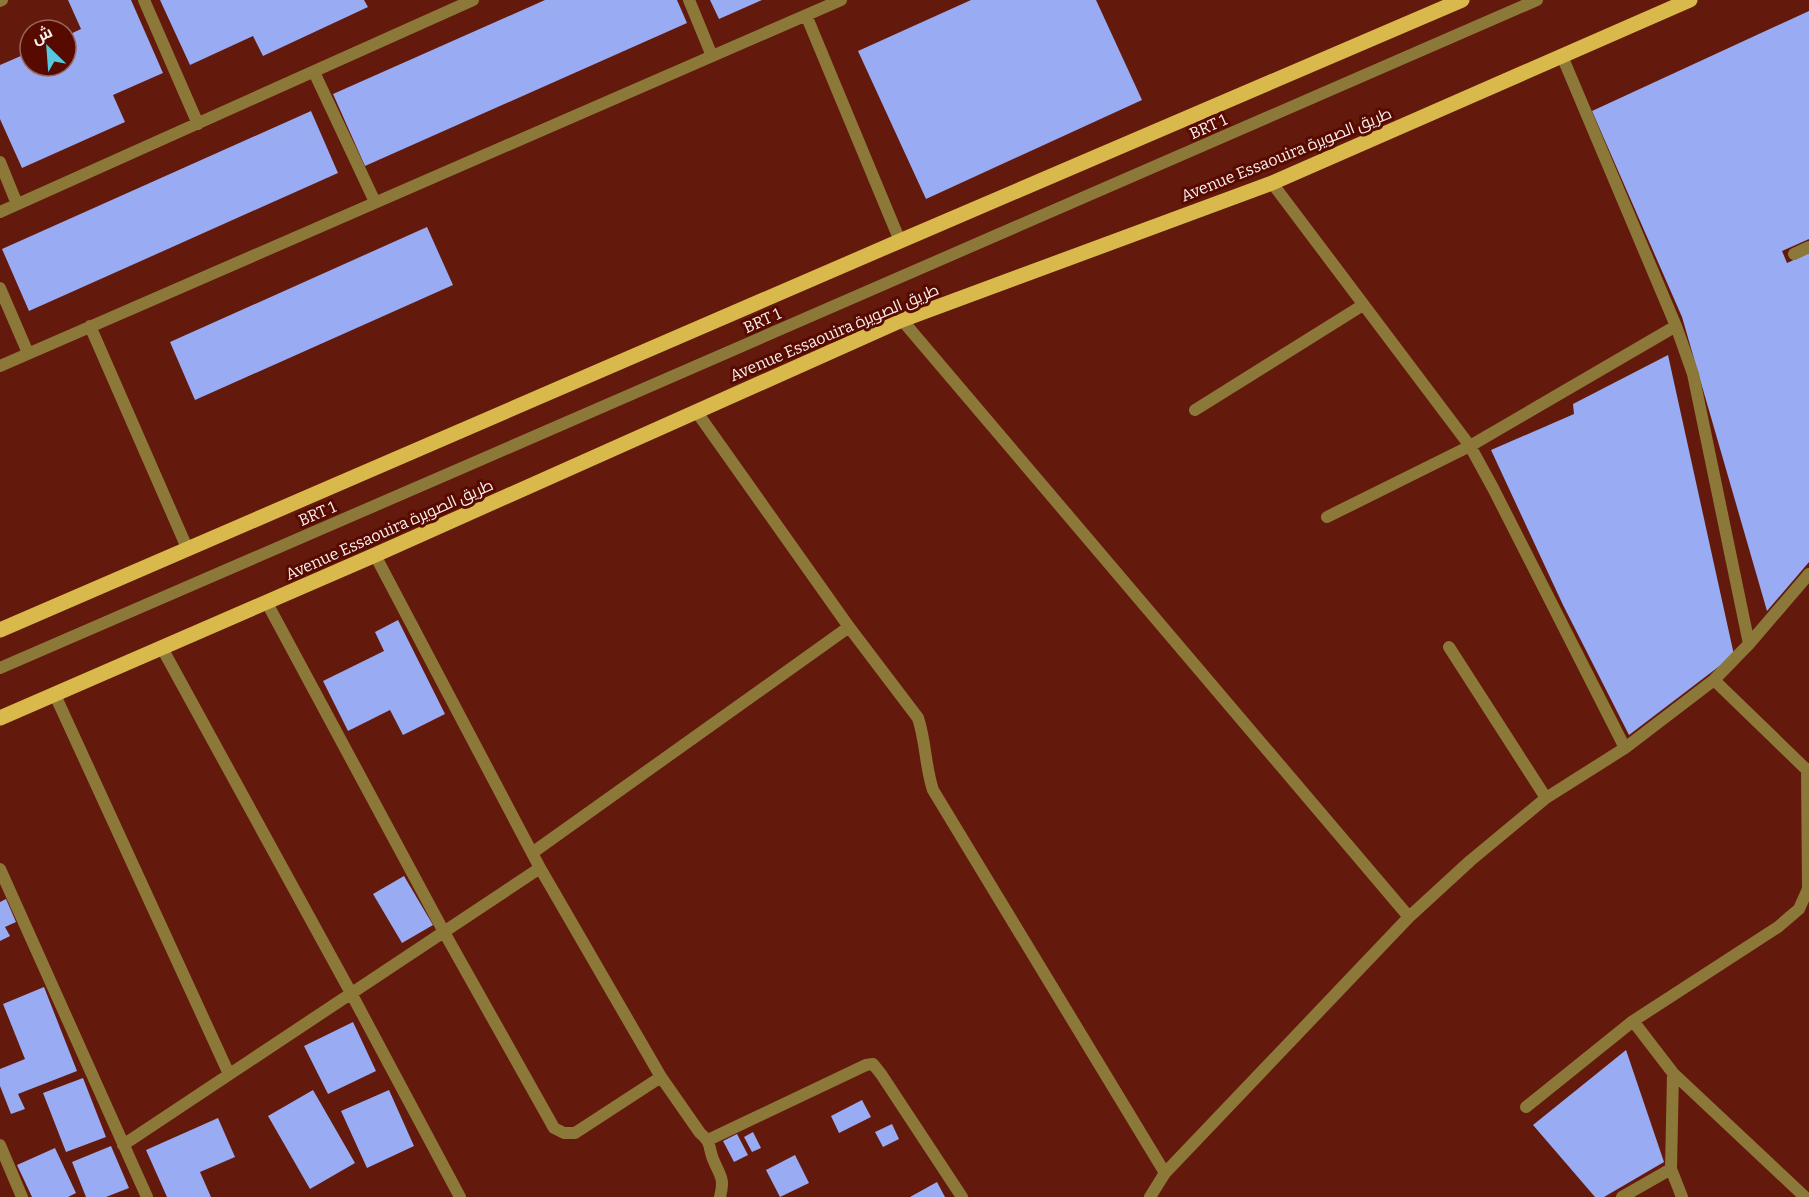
<svg xmlns="http://www.w3.org/2000/svg" width="1809" height="1197" font-family="Bitter,Cairo,serif">
  <style>
    .building { fill: #98abf3 }
    .lines { fill: none; stroke-linecap: round; stroke-linejoin: round }
    .service { stroke: #8c7838; stroke-width: 12 }
    .pedestrian { stroke: #8c7838; stroke-width: 12 }
    .minor { stroke: #8c7838; stroke-width: 12 }
    .primary { stroke: #d9b94c; stroke-width: 15 }
    .labels { text-anchor: middle; stroke-width: 6; stroke-linejoin: round; paint-order: stroke }
    .street-label { font-size: 16px; fill: #faf0ee; stroke: #570b00 }
  </style>
  <rect width="100%" height="100%" fill="#63190b"/>
  <path class="building" d="M68,0H131L163,73L113,95L125,122L22,168L0,119V65L30,52V66H66V36L81,29Z
    M160,0H364L368,7L263,56L253,36L190,65Z
    M545,0H677L687,23L365,166L333,94Z
    M710,0H762L719,19Z
    M971,0H1096L1142,100L926,199L858,51Z
    M1809,11V239L1782,251L1787,263L1809,253V562L1767,611L1682,317L1592,111Z
    M311,111L338,173L29,311L2,249Z
    M427,227L453,285L195,400L170,342Z
    M1668,355L1734,655L1629,735L1563,605L1491,450L1574,414L1573,404Z
    M398,620L445,714L403,735L390,710L348,731L323,681L384,651L375,632Z
    M404,876L433,925L402,943L373,894Z
    M6,899L16,922L5,927L10,936L0,941V902Z
    M44,987L77,1071L18,1094L25,1109L11,1114L0,1086V1069L25,1059L3,1004Z
    M353,1022L376,1071L328,1094L304,1046Z
    M1626,1050L1664,1162L1604,1197H1595L1533,1125Z
    M83,1078L106,1137L66,1152L43,1093Z
    M313,1090L355,1163L310,1189L268,1116Z
    M389,1090L414,1146L367,1168L341,1111Z
    M862,1100L871,1117L839,1133L831,1116Z
    M218,1118L235,1157L200,1172L211,1197H167L146,1150Z
    M892,1124L899,1139L883,1147L875,1132Z
    M753,1132L761,1148L752,1152L744,1137Z
    M737,1134L748,1155L734,1162L723,1141Z
    M111,1146L129,1188L106,1197H86L72,1162Z
    M55,1148L76,1193L68,1197H32L17,1165Z
    M795,1155L809,1183L780,1197L766,1170Z
    M937,1182L945,1197H910Z"/>
  <g class="lines">
    <path class="service" d="M0,1L2,0
      M0,668L464,467L1537,0"/>
    <path class="pedestrian" d="M689,0L712,56
      M314,72L375,202
      M0,288L28,353"/>
    <path class="minor" d="M144,0L198,124
      M806,15L900,241
      M1562,56L1676,326L1693,374L1749,644
      M0,162L17,204
      M1272,183L1470,446L1493,488L1625,748
      M0,212L473,0
      M1794,254L1809,247
      M902,320L1409,917
      M90,326L188,550
      M0,366L841,0
      M1195,410L1363,305
      M696,411L849,627L918,718C926,742 925,766 933,790L1165,1173
      M1327,517L1470,446L1676,326
      M375,555L540,868L661,1077L700,1133C712,1143 708,1146 713,1159C720,1176 725,1178 720,1197
      M1809,574L1749,644L1714,680L1809,772
      M267,603L444,932L554,1128L564,1133H575L661,1077
      M1449,647L1546,798
      M162,648L351,993L460,1197
      M55,695L229,1074
      M532,853L849,627
      M0,869L147,1197
      M1633,1021L1673,1073L1805,1197
      M1526,1107L1633,1021L1778,927L1799,909L1808,889L1807,770L1809,769
      M708,1140L866,1065L873,1064L881,1074L962,1197
      M0,1145L22,1197
      M123,1145L540,868
      M1671,1169L1682,1197
      M1150,1197L1165,1173L1409,917L1470,861L1546,798L1625,748L1714,680
      M1622,1197L1671,1169L1673,1073"/>
    <path class="primary" d="M0,630L900,241L1462,0
      M0,718L375,555L902,320L1272,183L1690,0"/>
  </g>
  <g class="labels">
    <g class="street-label">
      <text transform="translate(1208 126) rotate(-24)" y="6">BRT 1</text>
      <text transform="translate(1286 154) rotate(-22)" y="6">Avenue Essaouira طريق الصويرة</text>
      <text transform="translate(762 320) rotate(-24)" y="6">BRT 1</text>
      <text transform="translate(834 332) rotate(-23)" y="6">Avenue Essaouira طريق الصويرة</text>
      <text transform="translate(317 513) rotate(-23)" y="6">BRT 1</text>
      <text transform="translate(389 529) rotate(-24)" y="6">Avenue Essaouira طريق الصويرة</text>
    </g>
  </g>
  <g transform="translate(48 48) rotate(335)"><circle r="28" fill="#570b00" stroke="#98675f" stroke-width="1.5"/>
  <path d="M0-4.5L10 22L0 15L-10 22Z" fill="#56c9e0"/>
  <text y="-9" font-size="16" font-weight="bold" text-anchor="middle" fill="#faf0ee">ش</text>
  </g>
</svg>
